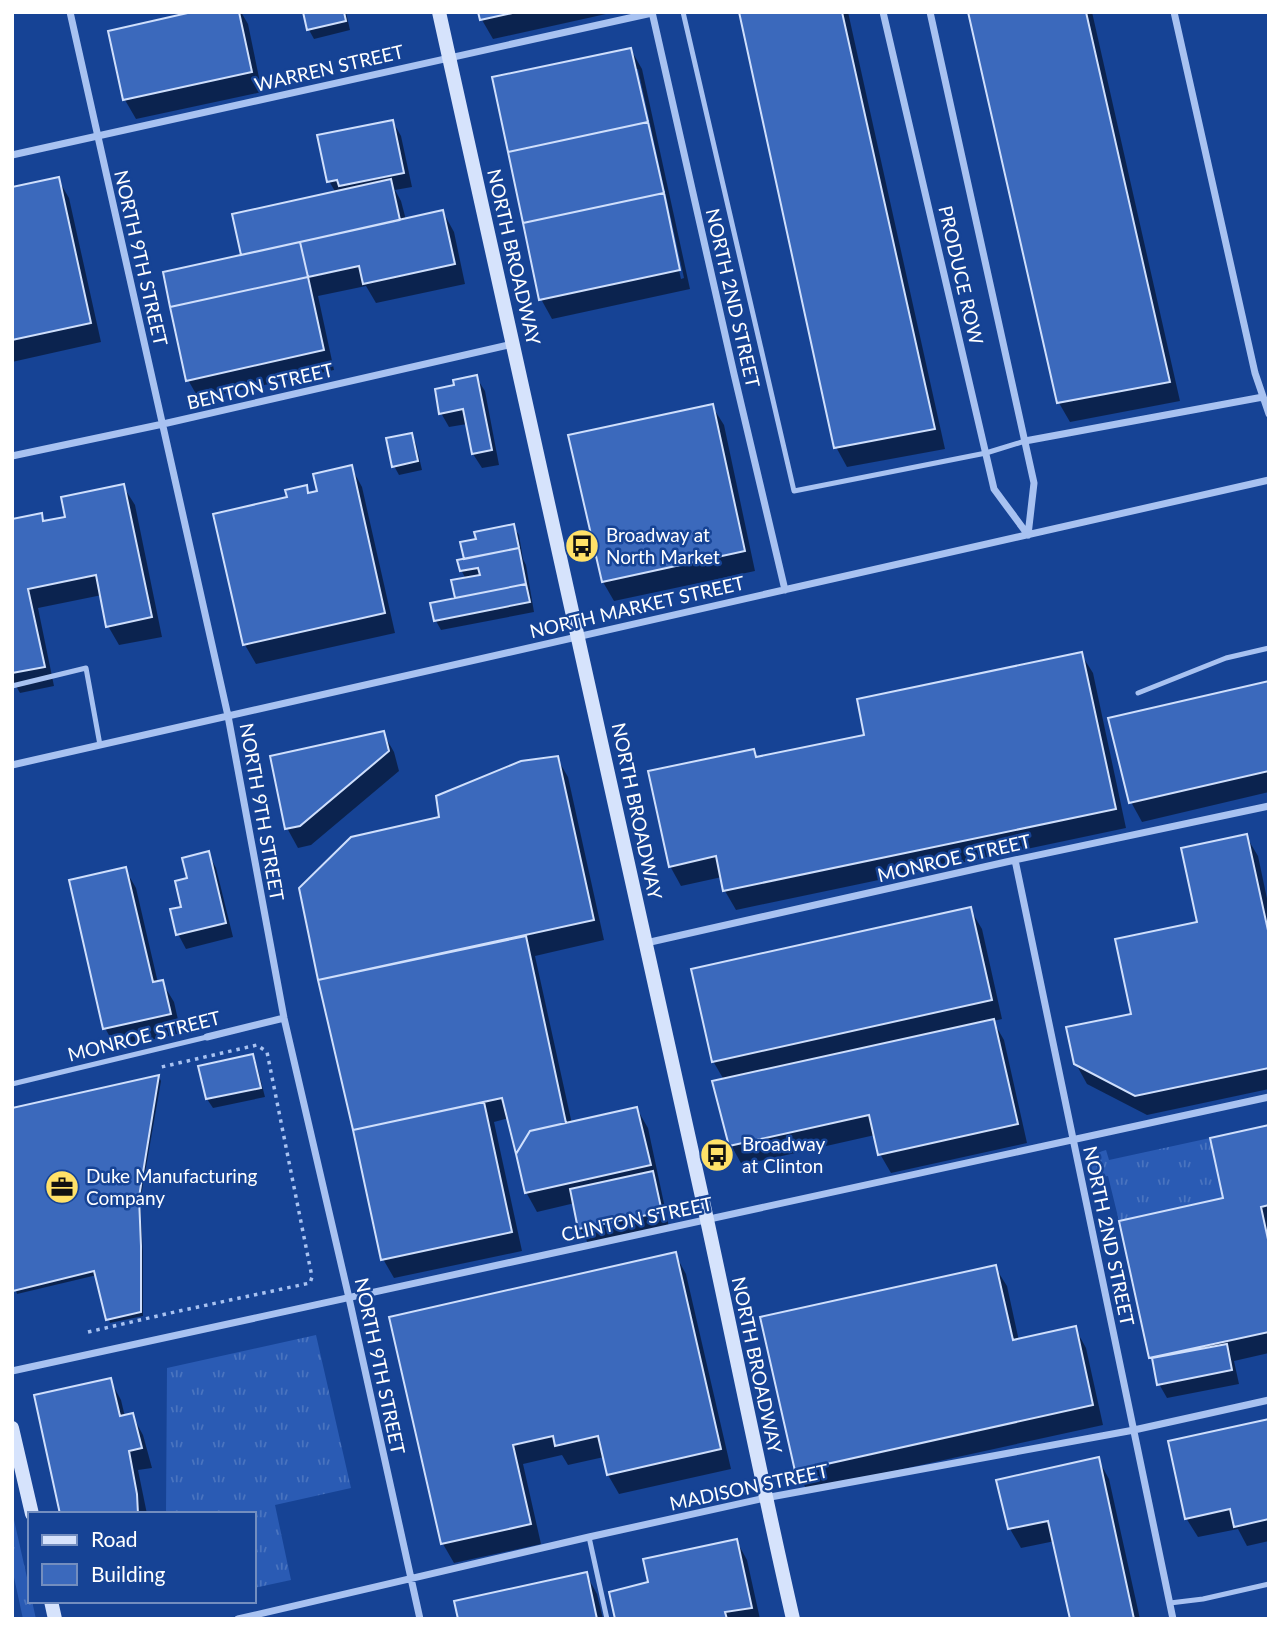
<svg xmlns="http://www.w3.org/2000/svg" width="1281" height="1631" font-family="Lato,sans-serif">
  <style>
    .grass { fill: url(#grass-tufts) }
    .shadow { fill: #0007; fill-rule: evenodd }
    .building { fill: #3b69bc; stroke: #cfdffc; stroke-width: 2 }
    .lines { fill: none; stroke-linecap: round; stroke-linejoin: round }
    .path { stroke: #a8c2f1; stroke-width: 3.5; stroke-dasharray: 3.5 5; stroke-linecap: butt }
    .lane { stroke: #a8c2f1; stroke-width: 5 }
    .street { stroke: #a8c2f1; stroke-width: 7 }
    .secondary { stroke: #d6e3fc; stroke-width: 14 }
    .labels { text-anchor: middle; stroke-width: 5; stroke-linejoin: round; paint-order: stroke }
    .street-label { font-size: 19px; fill: #fff; stroke: #164395 }
    .poi-label { font-size: 19px; fill: #fff; stroke: #164395; text-anchor: start }
  </style>
  <defs>
    <pattern id="grass-tufts" width="24" height="20" patternUnits="userSpaceOnUse" patternTransform="scale(1.75)"><rect width="24" height="20" fill="#2a5bb4"/><path d="M3 7l-1-3M5 7V3M7 7l1-3M15 17l-1-3M17 17v-4M19 17l1-3" fill="none" stroke="#4a74bf"/></pattern>
  </defs>
  <rect width="100%" height="100%" fill="#164395"/>
  <path class="grass" d="M1210,1138L1223,1198L1119,1221L1108,1176L1092,1178C1089,1164 1090,1154 1106,1150L1109,1160Z
    M316,1335L351,1488L275,1505L291,1580L254,1588V1514H166L167,1368Z
    M12,1511L30,1591V1601H32L36,1619H23L12,1568Z"/>
  <path class="shadow" d="M201,12H241L248,24L262,92L136,119L125,100Z
    M304,12H346L350,30L314,39L309,30Z
    M480,12H615L493,39L482,20Z
    M740,12H848L945,449L847,467L836,447Z
    M969,12H1092L1180,401L1070,422L1059,403Z
    M631,50L642,69L690,289L552,319L541,299ZM634,69H638L684,278L681,279Z
    M393,122L401,136L412,187L395,190L401,201L406,220L443,212L454,232L465,284L376,303L366,286L318,296L334,370L199,399L188,380L243,256L336,193L329,181Z
    M58,179L69,198L101,342L12,362V189Z
    M476,377L485,391L499,465L482,468L473,454L467,424L449,427L441,413L456,387Z
    M712,406L724,425L755,571L614,601L603,582Z
    M411,434L416,444L422,470L399,475L394,466Z
    M351,467L362,487L395,633L256,664L245,645L215,515L289,498L306,487L310,494L319,492Z
    M123,486L135,505L162,637L119,645L108,626L102,595L38,608L54,686L20,693L12,679V521L41,515L45,523L67,518Z
    M513,526L519,535L523,559L526,565L534,612L441,630L436,621L458,599L457,597L466,579L461,570L478,540Z
    M1081,654L1093,673L1126,828L736,910L725,891L722,877L681,886L670,866L754,751L758,759L866,736Z
    M1269,683V792L1142,822L1131,802Z
    M383,733L394,752L399,771L311,845L298,848L287,828Z
    M557,758L568,777L604,940L535,956L572,1124L637,1109L648,1128L669,1227L588,1243L580,1229L575,1203L537,1212L526,1192L509,1118L494,1122L522,1251L394,1278L383,1259L301,889L441,819Z
    M1246,836L1258,856L1269,908V1089L1147,1115L1087,1084L1076,1064L1133,1015L1199,923Z
    M208,853L216,868L233,937L186,949L178,934L189,879Z
    M125,869L136,888L158,983L162,982L174,1002L181,1033L116,1048L105,1028Z
    M970,909L982,929L1002,1019L993,1021L1004,1040L1027,1143L891,1173L880,1154L875,1135L742,1165L731,1145L724,1080L713,1061Z
    M252,1056L257,1066L265,1097L213,1108L207,1099L200,1068Z
    M159,1077L161,1081L140,1202L143,1251V1316L110,1323L97,1275L17,1294L12,1279V1110Z
    M1269,1127V1353L1234,1361L1239,1384L1167,1398L1159,1384L1155,1363L1151,1357L1226,1200Z
    M675,1254L686,1274L731,1469L619,1494L608,1475L604,1457L568,1465L562,1455L523,1464L541,1544L454,1563L443,1544L391,1318Z
    M995,1267L1007,1286L1019,1341L1075,1328L1086,1348L1103,1425L807,1490L796,1471Z
    M110,1380L121,1400L125,1417L132,1415L143,1435L152,1468L138,1470L147,1514H62Z
    M1269,1421V1541L1247,1546L1238,1529L1198,1537L1186,1518Z
    M1098,1459L1109,1479L1140,1619H1072L1055,1541L1021,1548L1010,1529Z
    M736,1540L747,1560L760,1619H617L650,1583Z
    M586,1574L597,1594L603,1619H460Z"/>
  <path class="building" d="M192,12H239L252,72L123,100L108,31Z
    M303,12H344L346,21L307,30Z
    M478,12H517L480,20Z
    M739,12H842L935,429L834,448Z
    M968,12H1086L1170,382L1057,403Z
    M631,48L648,122L508,152L492,77Z
    M393,120L404,173L339,186L337,180L327,182L317,135Z
    M648,122L664,193L523,223L508,152Z
    M59,177L91,323L12,340V187Z
    M391,179L400,220L241,255L232,214Z
    M664,193L680,270L539,300L523,223Z
    M443,210L455,264L363,284L359,266L308,277L300,242Z
    M300,242L308,277L170,307L163,272Z
    M308,277L324,350L186,381L170,307Z
    M477,375L492,450L472,454L463,409L439,414L435,389L454,385L453,380Z
    M713,404L745,551L602,582L568,435Z
    M412,433L418,461L392,467L386,438Z
    M352,465L385,613L243,645L213,514L287,497L285,490L307,485L308,493L317,491L313,474Z
    M124,484L152,617L106,627L96,575L28,589L45,667L12,673V519L42,513L43,521L65,517L61,497Z
    M514,524L519,548L464,559L460,542L476,539L474,532Z
    M519,548L526,584L455,598L451,580L480,575L478,568L460,571L457,560Z
    M526,584L530,602L434,621L430,603Z
    M1082,652L1116,809L723,891L716,856L669,867L648,771L754,749L756,757L864,735L857,699Z
    M1269,681V771L1129,803L1108,718Z
    M384,731L389,751L300,826L285,829L270,756Z
    M558,756L594,920L318,980L299,888L351,837L439,817L436,796L521,761Z
    M1247,834L1269,935V1068L1135,1096L1074,1064L1066,1027L1131,1014L1115,939L1197,922L1181,848Z
    M209,851L226,923L176,935L170,909L181,907L175,881L187,878L182,858Z
    M126,867L153,982L163,980L171,1014L103,1029L69,880Z
    M971,907L992,1000L712,1062L691,969Z
    M526,936L566,1123L530,1131L516,1154L502,1098L353,1130L318,980Z
    M994,1019L1018,1124L878,1155L869,1115L729,1146L712,1081Z
    M253,1054L261,1088L206,1099L198,1066Z
    M159,1075L139,1197L141,1246V1312L106,1320L94,1271L13,1291L12,1108Z
    M484,1102L512,1232L381,1260L353,1130Z
    M637,1107L651,1165L525,1193L516,1154L530,1131Z
    M1269,1125V1205L1261,1207L1269,1244V1332L1149,1358L1119,1221L1223,1198L1210,1138Z
    M653,1171L662,1212L578,1229L570,1189Z
    M676,1252L721,1449L607,1475L598,1436L555,1446L553,1436L513,1445L531,1524L441,1544L389,1317Z
    M996,1265L1013,1340L1076,1326L1093,1405L795,1471L760,1317Z
    M1227,1344L1232,1370L1157,1385L1152,1358Z
    M111,1378L120,1416L133,1413L142,1448L129,1451L137,1494L138,1514H60L34,1395Z
    M1269,1419V1519L1234,1527L1230,1509L1185,1519L1168,1441Z
    M1099,1457L1134,1619H1070L1048,1521L1008,1529L996,1480Z
    M737,1539L752,1608L725,1612L727,1619H615L609,1592L648,1582L643,1559Z
    M587,1572L597,1619H458L454,1601Z"/>
  <g class="lines">
    <path class="path" d="M88,1332L179,1311L310,1283L312,1277L267,1052L257,1045L157,1068"/>
    <path class="lane" d="M683,12L794,491L986,453L1025,441
      M12,686L86,668L100,745
      M1138,693L1226,658L1269,648
      M12,1084L207,1037
      M589,1537L607,1619
      M1170,1603L1203,1599L1269,1584"/>
    <path class="street" d="M70,12L228,716L284,1018L349,1298L420,1619
      M652,12L734,374L785,590
      M883,12L994,489L1028,535
      M930,12L1034,483L1028,535
      M1174,12L1255,373L1269,414
      M12,155L652,13
      M1025,441L1263,397
      M12,456L163,424L513,344
      M12,765L1269,480
      M1015,860L1173,1619
      M646,943L1015,860L1269,806
      M207,1037L284,1018
      M12,1371L1269,1097
      M238,1619L589,1537L765,1498L1134,1430L1269,1400"/>
    <path class="secondary" d="M439,12C529,413 618,814 706,1215C735,1349 762,1484 793,1619
      M12,1428L32,1514
      M51,1601L55,1619"/>
  </g>
  <defs>
    <g id="bus-disc" transform="scale(1.75)"><circle r="9.5" fill="#ffe168" stroke="#164395"/><path d="M-5-6H5V4H4V6H2V4H-2V6H-4V4H-5ZM-3.5-4V0h7V-4ZM-3.5 1.2v1.5H-2V1.2ZM2 1.2v1.5H3.5V1.2Z" fill="#111"/></g>
    <g id="office-disc" transform="scale(1.75)"><circle r="9.5" fill="#ffe168" stroke="#164395"/><path d="M-6-3h4V-5.5h4V-3h4V5H-6ZM-1-4.5V-3h2v-1.5ZM-6 0V1H6V0Z" fill="#111"/></g>
  </defs>
  <g fill-rule="evenodd">
    <use href="#bus-disc" x="582" y="546"/>
    <use href="#bus-disc" x="717" y="1155"/>
    <use href="#office-disc" x="62" y="1187"/>
  </g>
  <g class="labels">
    <g class="street-label">
      <text transform="translate(329 68) rotate(-13)" y="7">WARREN STREET</text>
      <text transform="translate(514 257) rotate(77)" y="7">NORTH BROADWAY</text>
      <text transform="translate(141 258) rotate(77)" y="7">NORTH 9TH STREET</text>
      <text transform="translate(961 275) rotate(77)" y="7">PRODUCE ROW</text>
      <text transform="translate(733 298) rotate(77)" y="7">NORTH 2ND STREET</text>
      <text transform="translate(260 386) rotate(-13)" y="7">BENTON STREET</text>
      <text transform="translate(637 607) rotate(-13)" y="7">NORTH MARKET STREET</text>
      <text transform="translate(637 811) rotate(78)" y="7">NORTH BROADWAY</text>
      <text transform="translate(262 812) rotate(80)" y="7">NORTH 9TH STREET</text>
      <text transform="translate(954 858) rotate(-13)" y="7">MONROE STREET</text>
      <text transform="translate(144 1036) rotate(-14)" y="7">MONROE STREET</text>
      <text transform="translate(637 1219) rotate(-12)" y="7">CLINTON STREET</text>
      <text transform="translate(1109 1236) rotate(78)" y="7">NORTH 2ND STREET</text>
      <text transform="translate(757 1365) rotate(78)" y="7">NORTH BROADWAY</text>
      <text transform="translate(380 1366) rotate(78)" y="7">NORTH 9TH STREET</text>
      <text transform="translate(749 1487) rotate(-12)" y="7">MADISON STREET</text>
    </g>
    <g class="poi-label">
      <text x="606" y="542">Broadway at<tspan x="606" dy="22">North Market</tspan></text>
      <text x="742" y="1151">Broadway<tspan x="742" dy="22">at Clinton</tspan></text>
      <text x="86" y="1183">Duke Manufacturing<tspan x="86" dy="22">Company</tspan></text>
    </g>
  </g>
  <rect width="1281" height="1631" fill="none" stroke="#ffffff" stroke-width="28"/>
  <rect x="28" y="1512" width="228" height="91" fill="#164395" stroke="#738ebf" stroke-width="2"/>
  <rect x="42" y="1535" width="35" height="10" fill="#d6e3fc" stroke="#738ebf" stroke-width="2"/>
  <text x="91" y="1547" font-size="21" fill="#ffffff">Road</text>
  <rect x="42" y="1564" width="35" height="21" fill="#3b69bc" stroke="#738ebf" stroke-width="2"/>
  <text x="91" y="1582" font-size="21" fill="#ffffff">Building</text>
</svg>
